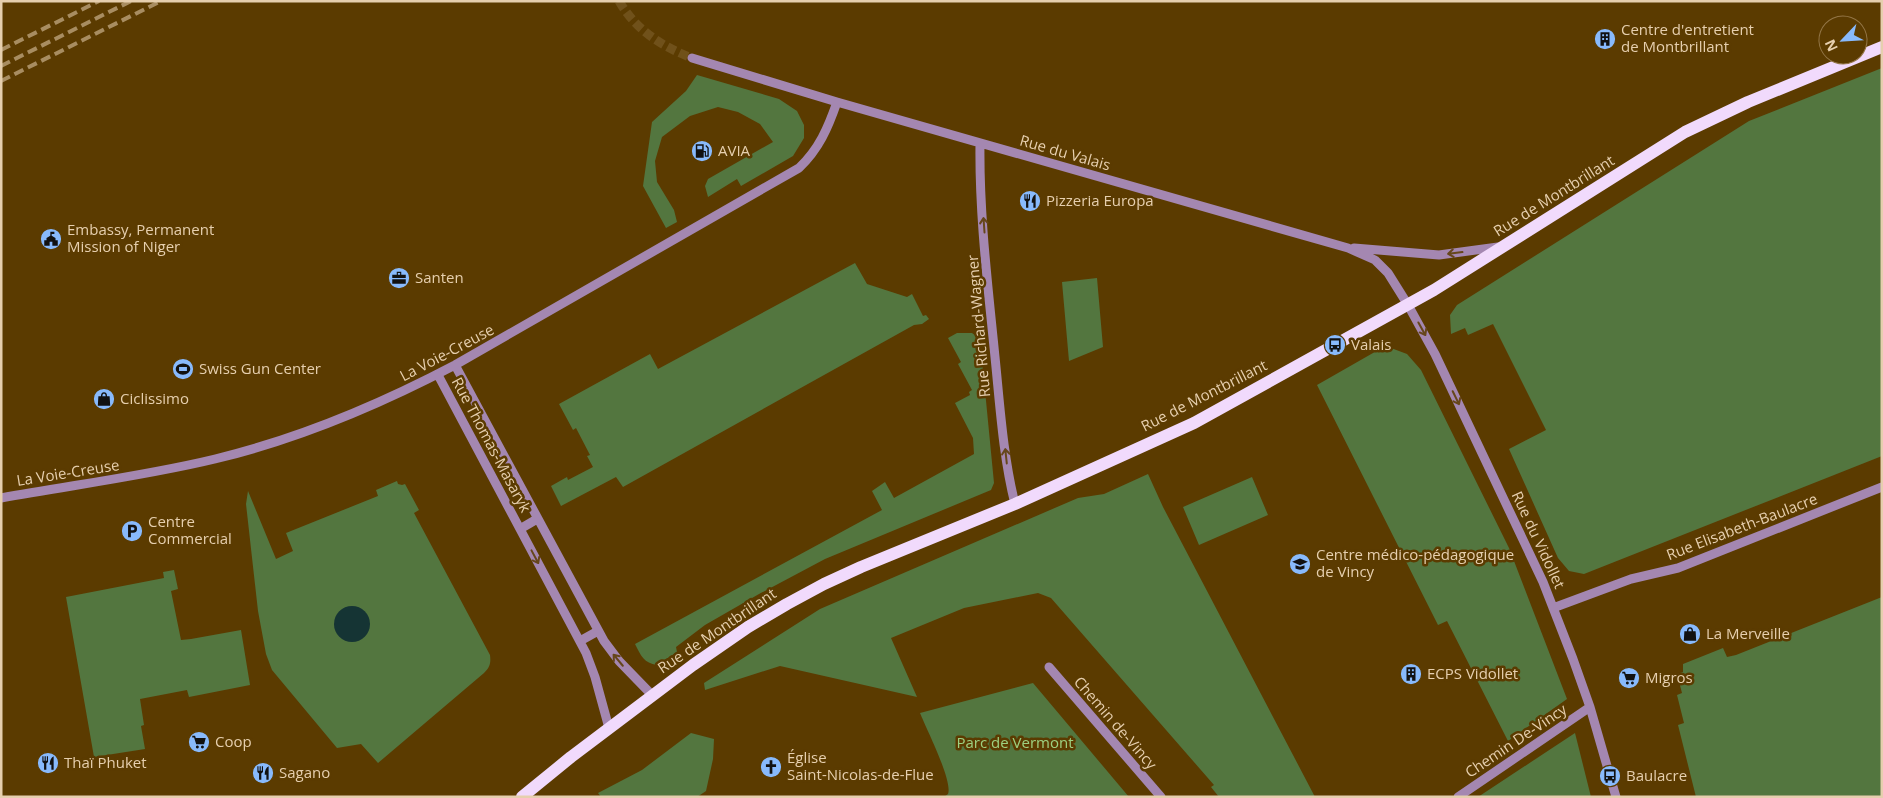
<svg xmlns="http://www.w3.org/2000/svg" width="1883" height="798" font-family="'Open Sans',sans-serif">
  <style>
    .green { fill: #53763f }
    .water { fill: #153434 }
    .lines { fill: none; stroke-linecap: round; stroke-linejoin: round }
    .minor-tunnel { stroke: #70511a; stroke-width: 9; stroke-dasharray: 9 4.5; stroke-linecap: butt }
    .minor { stroke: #a487b1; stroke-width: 9 }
    .major { stroke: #f1dafc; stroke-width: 12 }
    .rail { stroke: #a88d61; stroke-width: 4; stroke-dasharray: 10 5; stroke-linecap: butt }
    .oneway { stroke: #66461b }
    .labels { text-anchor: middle; stroke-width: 5; stroke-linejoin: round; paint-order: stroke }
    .poi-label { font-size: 15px; fill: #e6cfae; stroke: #5b3b00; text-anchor: start }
    .street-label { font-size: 15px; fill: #e6cfae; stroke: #5b3b00 }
    .park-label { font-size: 15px; fill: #9dd181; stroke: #5b3b00 }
  </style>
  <rect width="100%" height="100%" fill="#5b3b00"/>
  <path class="green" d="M1882,68V456L1584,574L1569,571L1558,558L1509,449L1546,430L1493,324L1468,335L1465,328L1451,334L1450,315L1457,305L1749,121Z
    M697,75L779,99L797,111L804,125V138L793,156L741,186L737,179L708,197L705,186L708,179L773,142L760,124L738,112L718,107L690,116L662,137L655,161L657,182L674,210L677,222L666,228L643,186L652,122L686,91Z
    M855,263L867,284L907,297L912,294L923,316L926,315L929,319L922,324L914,325L623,487L616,477L561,506L551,486L567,477L568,480L593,467L587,456L590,455L576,428L573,430L559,404L650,354L658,369Z
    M1097,278L1103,347L1069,361L1062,282Z
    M957,333H972L980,339L994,483L991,490L825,559L759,594L705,625L676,647L677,652L657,665C644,663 641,656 635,644L882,510L872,491L885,482L894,498L974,454L973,438L955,403L970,395L969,392L972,390L958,364L961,362L948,338Z
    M1391,348L1407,354L1421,370L1509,548L1567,699L1508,741L1447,621L1438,625L1317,385L1380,349Z
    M1148,474L1163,507L1315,797H1219L1211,787L1214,785L1051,598L1038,593L964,608L891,638L917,697L780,666L705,690L704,683L820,609L1078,498L1104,494Z
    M1252,477L1268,515L1199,545L1183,507Z
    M397,481L398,484L402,485L405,484L419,510L414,513L490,655C491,663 490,667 484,673L378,763L361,744L337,748L272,670L266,654L258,611L246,504L248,491L276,559L293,551L286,533L378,496L376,490Z
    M174,570L178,589L171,591L181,640L191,639L241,630L250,685L189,697L187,690L140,699L144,725L141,726L145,749L94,757L66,597L164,578L163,572Z
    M1882,597V797H1696L1678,725L1684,723L1677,695L1682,693L1677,674L1683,672V664L1723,648L1727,657L1736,655Z
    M1033,683L1129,797H944L948,794C953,781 926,728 920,713Z
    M691,733L714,739L713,759L706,791L697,797H601L598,793L642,770Z
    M1575,733L1591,797H1478Z"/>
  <path class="water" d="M334 624a18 18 0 1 1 36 0a18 18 0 1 1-36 0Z"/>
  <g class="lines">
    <path class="minor-tunnel" d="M619,1C636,30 661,46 692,58"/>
    <path class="minor" d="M692,58L837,102L1348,248L1375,260L1388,273L1408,305L1435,354L1543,582L1573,659L1590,707L1616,797
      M980,143C979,214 988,286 995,357C1000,406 1003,456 1015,504
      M1354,248L1439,255L1498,247
      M455,365L604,641L619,661L652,695
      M438,375L586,653L595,677L609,728
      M1,498C72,485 145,476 215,459C298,439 379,405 455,365L799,168C819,149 828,128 837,102
      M520,529L537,519
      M1553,608L1631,579L1678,568L1882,487
      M580,641L598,631
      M1049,667L1161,797
      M1458,797L1590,707"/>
    <path class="major" d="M522,797L571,757L693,665L748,627L787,604L824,584L861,567L1015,504L1194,423L1434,290L1685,132L1748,102L1882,47"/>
    <path class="rail" d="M1,50L99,1
      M1,66L131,1
      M1,81L161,1"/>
  </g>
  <defs><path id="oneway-shaft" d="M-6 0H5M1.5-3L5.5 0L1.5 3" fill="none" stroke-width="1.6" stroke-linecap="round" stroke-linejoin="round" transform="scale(1.25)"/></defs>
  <g class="oneway">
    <use href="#oneway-shaft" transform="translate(984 225) rotate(-94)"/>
    <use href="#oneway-shaft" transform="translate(1455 253) rotate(173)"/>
    <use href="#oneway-shaft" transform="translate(1422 329) rotate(61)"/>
    <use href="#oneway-shaft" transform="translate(1456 398) rotate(64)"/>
    <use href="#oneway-shaft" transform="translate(1006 456) rotate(-96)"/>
    <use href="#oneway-shaft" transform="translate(535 557) rotate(62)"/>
    <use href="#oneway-shaft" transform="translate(618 660) rotate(-130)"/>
  </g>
  <defs>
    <g id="building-disc" transform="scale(1.125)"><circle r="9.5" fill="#88bafc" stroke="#5b3b00"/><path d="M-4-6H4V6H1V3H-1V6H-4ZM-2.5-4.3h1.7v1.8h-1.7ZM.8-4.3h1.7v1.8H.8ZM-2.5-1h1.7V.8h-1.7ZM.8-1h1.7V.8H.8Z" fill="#111"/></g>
    <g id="fuel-disc" transform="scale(1.125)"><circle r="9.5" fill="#88bafc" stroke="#5b3b00"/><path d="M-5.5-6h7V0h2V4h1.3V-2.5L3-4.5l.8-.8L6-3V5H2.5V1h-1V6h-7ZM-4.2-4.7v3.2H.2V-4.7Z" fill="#111"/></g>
    <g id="restaurant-disc" transform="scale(1.125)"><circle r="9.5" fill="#88bafc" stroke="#5b3b00"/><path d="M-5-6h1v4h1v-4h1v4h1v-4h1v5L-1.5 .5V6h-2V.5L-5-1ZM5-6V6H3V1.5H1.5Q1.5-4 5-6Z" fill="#111"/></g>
    <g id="civic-disc" transform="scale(1.125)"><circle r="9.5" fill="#88bafc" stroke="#5b3b00"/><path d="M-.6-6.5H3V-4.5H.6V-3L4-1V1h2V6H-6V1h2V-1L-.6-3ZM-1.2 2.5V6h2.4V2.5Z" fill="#111"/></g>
    <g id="office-disc" transform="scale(1.125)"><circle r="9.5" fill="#88bafc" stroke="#5b3b00"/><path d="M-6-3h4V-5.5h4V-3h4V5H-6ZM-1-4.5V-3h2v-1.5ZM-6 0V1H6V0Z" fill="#111"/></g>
    <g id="bus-disc" transform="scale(1.125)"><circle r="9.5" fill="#88bafc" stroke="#5b3b00"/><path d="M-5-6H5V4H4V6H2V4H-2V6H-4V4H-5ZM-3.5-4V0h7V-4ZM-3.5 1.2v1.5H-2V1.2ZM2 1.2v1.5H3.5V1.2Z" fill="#111"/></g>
    <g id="stadium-disc" transform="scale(1.125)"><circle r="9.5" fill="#88bafc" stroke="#5b3b00"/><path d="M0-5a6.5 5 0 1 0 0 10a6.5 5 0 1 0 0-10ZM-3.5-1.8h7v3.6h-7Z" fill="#111"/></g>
    <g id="shop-disc" transform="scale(1.125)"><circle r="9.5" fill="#88bafc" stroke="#5b3b00"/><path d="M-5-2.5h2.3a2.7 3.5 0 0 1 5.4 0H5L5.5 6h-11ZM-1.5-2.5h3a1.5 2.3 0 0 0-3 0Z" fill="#111"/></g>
    <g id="parking-disc" transform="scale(1.125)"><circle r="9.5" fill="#88bafc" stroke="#5b3b00"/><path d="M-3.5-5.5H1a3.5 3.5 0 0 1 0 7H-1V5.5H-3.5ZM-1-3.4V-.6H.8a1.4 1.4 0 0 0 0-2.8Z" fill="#111"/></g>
    <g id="school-disc" transform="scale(1.125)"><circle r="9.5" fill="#88bafc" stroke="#5b3b00"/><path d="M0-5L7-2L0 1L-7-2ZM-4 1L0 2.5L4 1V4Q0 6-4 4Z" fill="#111"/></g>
    <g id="supermarket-disc" transform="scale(1.125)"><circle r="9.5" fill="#88bafc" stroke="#5b3b00"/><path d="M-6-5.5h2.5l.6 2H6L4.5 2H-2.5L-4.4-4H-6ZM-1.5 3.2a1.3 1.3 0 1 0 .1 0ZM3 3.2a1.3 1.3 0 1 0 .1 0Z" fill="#111"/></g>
    <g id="church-disc" transform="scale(1.125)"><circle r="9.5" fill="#88bafc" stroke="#5b3b00"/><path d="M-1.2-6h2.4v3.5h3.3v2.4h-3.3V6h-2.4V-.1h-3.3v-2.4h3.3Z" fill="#111"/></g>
  </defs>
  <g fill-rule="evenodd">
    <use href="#building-disc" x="1605" y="39"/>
    <use href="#fuel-disc" x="702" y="151"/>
    <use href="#restaurant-disc" x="1030" y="201"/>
    <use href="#civic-disc" x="51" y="239"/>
    <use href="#office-disc" x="399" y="278"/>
    <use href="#bus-disc" x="1335" y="345"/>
    <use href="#stadium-disc" x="183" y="369"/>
    <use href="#shop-disc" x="104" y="399"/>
    <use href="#parking-disc" x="132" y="531"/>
    <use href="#school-disc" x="1300" y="564"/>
    <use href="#shop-disc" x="1690" y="634"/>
    <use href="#building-disc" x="1411" y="674"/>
    <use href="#supermarket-disc" x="1629" y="678"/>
    <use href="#supermarket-disc" x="199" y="742"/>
    <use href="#restaurant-disc" x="48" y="763"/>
    <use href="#church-disc" x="771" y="767"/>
    <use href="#restaurant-disc" x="263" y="773"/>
    <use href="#bus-disc" x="1610" y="776"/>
  </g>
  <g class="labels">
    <g class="poi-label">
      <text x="1621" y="35">Centre d'entretient<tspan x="1621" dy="17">de Montbrillant</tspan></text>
      <text x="718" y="156">AVIA</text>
      <text x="1046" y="206">Pizzeria Europa</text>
      <text x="67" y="235">Embassy, Permanent<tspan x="67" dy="17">Mission of Niger</tspan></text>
      <text x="415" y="283">Santen</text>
      <text x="1351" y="350">Valais</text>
      <text x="199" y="374">Swiss Gun Center</text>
      <text x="120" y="404">Ciclissimo</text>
      <text x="148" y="527">Centre<tspan x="148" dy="17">Commercial</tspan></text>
      <text x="1316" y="560">Centre médico-pédagogique<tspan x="1316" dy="17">de Vincy</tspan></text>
      <text x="1706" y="639">La Merveille</text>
      <text x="1427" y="679">ECPS Vidollet</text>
      <text x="1645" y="683">Migros</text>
      <text x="215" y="747">Coop</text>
      <text x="787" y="763">Église<tspan x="787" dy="17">Saint-Nicolas-de-Flue</tspan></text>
      <text x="64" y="768">Thaï Phuket</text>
      <text x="279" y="778">Sagano</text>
      <text x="1626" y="781">Baulacre</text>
    </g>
    <g class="street-label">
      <text transform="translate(1065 153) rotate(16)" y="5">Rue du Valais</text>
      <text transform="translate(1554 196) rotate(-32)" y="5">Rue de Montbrillant</text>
      <text transform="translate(979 326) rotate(-95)" y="5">Rue Richard-Wagner</text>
      <text transform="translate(447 353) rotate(-28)" y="5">La Voie-Creuse</text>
      <text transform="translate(1204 396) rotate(-27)" y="5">Rue de Montbrillant</text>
      <text transform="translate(491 445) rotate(62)" y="5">Rue Thomas-Masaryk</text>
      <text transform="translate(68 473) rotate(-9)" y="5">La Voie-Creuse</text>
      <text transform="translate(1742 527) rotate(-21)" y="5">Rue Elisabeth-Baulacre</text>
      <text transform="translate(1538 540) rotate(65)" y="5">Rue du Vidollet</text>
      <text transform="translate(717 631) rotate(-34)" y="5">Rue de Montbrillant</text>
      <text transform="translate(1115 723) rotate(49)" y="5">Chemin de-Vincy</text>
      <text transform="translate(1516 741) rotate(-34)" y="5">Chemin De-Vincy</text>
    </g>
    <g class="park-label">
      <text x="1015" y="748">Parc de Vermont</text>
    </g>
  </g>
  <rect width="1883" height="798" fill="none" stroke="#e6cfae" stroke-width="5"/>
  <g transform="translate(1843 40) rotate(245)"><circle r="24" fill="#5b3b00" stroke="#937646"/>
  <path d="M0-4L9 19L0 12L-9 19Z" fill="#88bafc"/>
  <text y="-8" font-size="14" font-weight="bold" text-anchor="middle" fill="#e6cfae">N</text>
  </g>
</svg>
